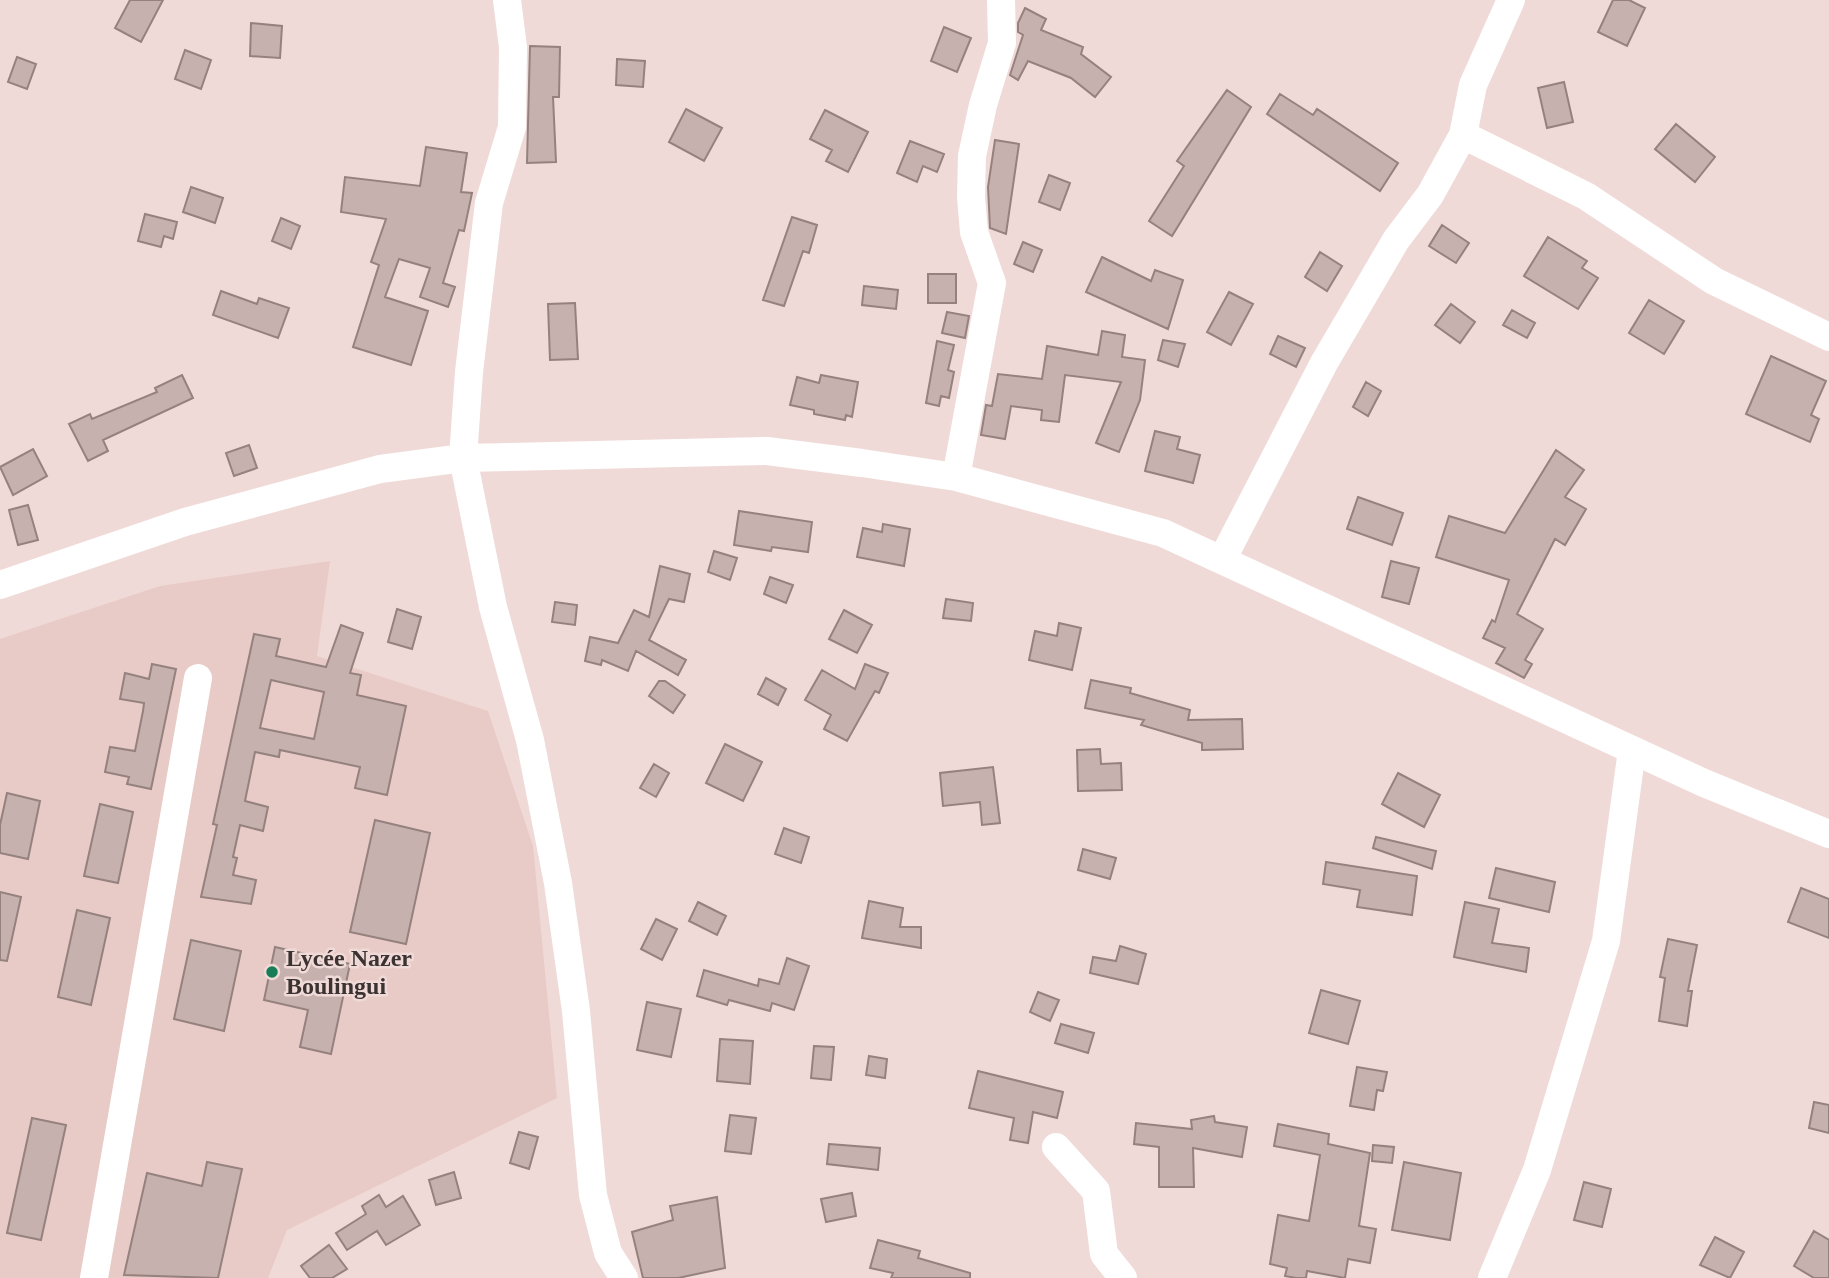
<svg xmlns="http://www.w3.org/2000/svg" width="1829" height="1278" font-family="'Times New Roman',serif">
  <style>
    .built { fill: #e8cbc6 }
    .building { fill: #c6b1ae; stroke: #95817e; stroke-width: 2; fill-rule: evenodd }
    .lines { fill: none; stroke-linecap: round; stroke-linejoin: round }
    .minor { stroke: #fff; stroke-width: 28 }
    .poi-dot { fill: #177d56; stroke: #f0dad7; stroke-width: 2.5 }
    .labels { text-anchor: middle; stroke-width: 5; stroke-linejoin: round; paint-order: stroke }
    .poi-label { font-size: 24px; font-weight: bold; fill: #3b3332; stroke: #f0dad7; text-anchor: start }
  </style>
  <rect width="100%" height="100%" fill="#f0dad7"/>
  <path class="built" d="M330,561L317,656L488,711L533,846L557,1098L287,1230L268,1278H0V639L160,586Z"/>
  <path class="building" d="M130,0H163L141,42L115,28Z
    M1613,0H1629L1645,8L1627,46L1598,32Z
    M1025,8L1046,19L1041,30L1083,47L1081,54L1111,77L1095,97L1071,78L1028,61L1018,80L1010,75L1023,35L1018,32V23Z
    M251,23L282,26L280,58L250,56Z
    M944,27L971,38L957,72L931,61Z
    M530,46L560,47L559,97H553L556,162L527,163Z
    M185,50L211,60L201,89L175,79Z
    M17,57L36,64L27,89L8,82Z
    M617,59L645,61L643,87L616,85Z
    M1564,82L1573,122L1547,128L1538,88Z
    M1227,90L1251,107L1172,236L1149,221L1184,166L1177,161Z
    M1280,94L1313,115L1317,109L1398,163L1380,191L1267,114Z
    M686,109L722,128L704,161L669,142Z
    M825,110L868,132L848,172L826,161L832,150L810,139Z
    M1676,124L1715,157L1695,182L1655,149Z
    M995,140L1019,144L1006,234L990,228L988,187Z
    M910,141L944,154L937,172L923,166L917,182L897,173Z
    M426,147L467,153L461,192L472,193L464,231L459,230L443,283L455,287L448,307L420,297L430,268L399,259L385,297L428,311L411,365L353,347L379,265L371,262L386,219L341,212L345,177L420,186Z
    M1049,175L1070,183L1060,210L1039,202Z
    M191,187L223,198L215,223L183,212Z
    M145,214L177,222L173,239L164,236L161,247L138,241Z
    M792,217L817,225L809,253L803,251L784,306L763,300Z
    M281,218L300,226L291,249L272,241Z
    M1442,225L1469,243L1456,263L1429,246Z
    M1548,237L1587,261L1582,268L1598,278L1578,309L1524,276Z
    M1023,242L1042,250L1033,272L1014,264Z
    M1320,252L1342,266L1327,291L1305,277Z
    M1102,257L1151,281L1155,270L1183,280L1168,329L1086,292Z
    M928,274H956V303H928Z
    M864,286L898,290L896,309L862,305Z
    M221,291L257,304L259,298L289,308L278,338L213,315Z
    M1229,292L1253,304L1231,345L1207,332Z
    M1649,300L1684,321L1664,354L1629,333Z
    M575,303L578,359L550,360L548,304Z
    M1451,304L1475,322L1460,343L1435,325Z
    M1512,310L1535,323L1527,338L1503,325Z
    M947,312L969,316L965,338L942,333Z
    M1102,331L1125,335L1122,357L1145,360L1140,400L1119,452L1096,443L1121,382L1065,375L1059,422L1041,420L1042,410L1011,406L1005,439L981,435L986,405L992,406L998,374L1042,379L1047,346L1098,355Z
    M1278,336L1305,348L1296,367L1270,354Z
    M1163,340L1185,344L1178,367L1158,360Z
    M937,341L954,345L948,370L954,372L949,398L941,396L939,406L926,403Z
    M1771,356L1826,381L1811,415L1819,419L1810,442L1746,414Z
    M182,375L193,398L103,440L108,451L88,461L69,424L90,414L92,419L157,392L155,388Z
    M821,375L858,382L852,417L846,415L845,420L814,414V410L790,405L797,377L819,383Z
    M1366,382L1381,391L1368,416L1353,407Z
    M1155,431L1180,437L1177,449L1200,455L1193,483L1145,471Z
    M249,445L257,468L234,476L226,453Z
    M33,449L47,476L13,495L0,467Z
    M1556,450L1584,470L1565,497L1586,509L1565,545L1555,539L1517,614L1543,629L1525,660L1532,664L1524,678L1496,663L1505,648L1483,638L1492,620L1495,622L1509,580L1436,557L1449,516L1505,533Z
    M1358,497L1403,513L1392,545L1347,529Z
    M28,505L38,540L18,545L9,510Z
    M739,511L812,522L808,552L772,547L771,551L734,545Z
    M883,524L910,529L904,566L857,557L863,528L882,532Z
    M714,551L737,558L730,580L708,572Z
    M1391,561L1419,568L1409,604L1382,597Z
    M660,566L690,574L684,602L669,599L649,640L686,660L678,675L636,651L628,671L602,660L601,665L585,661L590,637L618,643L634,610L649,617Z
    M770,577L793,585L786,603L764,594Z
    M946,599L973,603L971,621L943,618Z
    M555,602L577,605L575,625L552,622Z
    M397,609L421,617L412,649L388,642Z
    M844,610L872,625L857,653L829,639Z
    M1059,623L1081,628L1072,670L1029,660L1035,631L1057,636Z
    M341,625L363,633L350,673L361,675L357,695L406,706L387,795L355,788L360,767L280,750L279,757L255,752L245,801L268,807L263,831L240,825L233,857L237,858L233,875L256,880L251,904L201,897L217,825L213,824L254,634L280,639L276,656L326,667ZM271,680L324,692L314,739L260,728Z
    M152,664L176,669L151,789L127,784L129,777L105,772L110,747L135,751L143,711L144,703L120,699L125,673L149,679Z
    M865,664L888,673L879,693L875,691L847,741L824,729L831,715L805,700L822,670L855,689Z
    M766,678L786,689L778,705L758,694Z
    M1091,680L1131,688L1130,693L1190,710L1188,720L1242,719L1243,749L1202,750V743L1141,725L1144,720L1085,708Z
    M659,681H665L685,695L673,713L649,696Z
    M725,744L762,762L743,801L706,783Z
    M1100,749L1101,764L1121,763L1122,790L1078,791L1077,750Z
    M654,764L669,773L656,797L640,788Z
    M993,767L1000,823L982,825L980,802L943,806L940,773Z
    M1398,773L1440,795L1424,827L1382,804Z
    M7,793L40,801L28,859L0,853V825Z
    M100,804L133,812L118,883L84,876Z
    M375,820L430,833L406,944L350,932Z
    M784,828L809,837L801,863L775,854Z
    M1376,837L1436,851L1432,869L1373,848Z
    M1083,849L1116,858L1110,879L1078,870Z
    M1326,862L1417,876L1412,915L1357,907L1360,890L1323,884Z
    M1496,868L1555,882L1549,912L1489,898Z
    M1801,888L1829,899V938L1788,922Z
    M0,892L21,897L7,961L0,960Z
    M869,901L903,908L900,927H921V948L862,938Z
    M698,902L726,916L717,935L689,921Z
    M1465,902L1499,909L1492,943L1529,948L1526,972L1454,957Z
    M77,910L110,918L91,1005L58,997Z
    M656,919L677,929L662,960L641,949Z
    M1668,939L1697,945L1688,991H1692L1687,1026L1659,1021L1665,978L1660,977Z
    M191,940L241,951L224,1031L174,1019Z
    M1120,946L1146,954L1138,984L1090,973L1093,957L1116,961Z
    M275,947L350,964L331,1054L300,1047L308,1010L264,1000Z
    M787,958L809,966L794,1010L772,1003L770,1011L729,1000L727,1005L697,996L704,970L758,986L759,979L779,984Z
    M1321,990L1360,1001L1348,1044L1309,1033Z
    M1038,992L1059,1000L1050,1021L1030,1012Z
    M647,1002L681,1009L671,1057L637,1050Z
    M1061,1024L1094,1033L1088,1053L1055,1043Z
    M720,1039L753,1041L750,1084L717,1081Z
    M814,1046L834,1047L831,1080L811,1078Z
    M869,1056L887,1059L885,1078L866,1075Z
    M1357,1067L1387,1072L1383,1091L1377,1090L1374,1110L1350,1106Z
    M978,1071L1063,1092L1057,1118L1033,1112L1028,1143L1010,1140L1014,1118L969,1108Z
    M1814,1102L1829,1105V1133L1809,1128Z
    M730,1115L756,1118L751,1154L725,1151Z
    M1214,1116L1215,1122L1247,1127L1242,1157L1193,1148L1194,1187H1159V1147L1134,1144L1136,1123L1192,1129L1191,1120Z
    M32,1118L66,1125L41,1240L7,1233Z
    M1278,1124L1329,1134L1328,1144L1370,1153L1359,1226L1376,1229L1370,1263L1348,1259L1345,1278L1307,1271L1306,1278H1296L1285,1276L1287,1268L1270,1264L1278,1215L1309,1221L1320,1155L1274,1146Z
    M519,1132L538,1137L529,1169L510,1163Z
    M829,1144L880,1148L878,1170L827,1164Z
    M1373,1145L1394,1147L1392,1163L1372,1161Z
    M207,1162L242,1169L218,1278L124,1275L147,1173L202,1186Z
    M1404,1162L1461,1173L1450,1240L1392,1230Z
    M454,1172L461,1198L436,1205L429,1180Z
    M1584,1182L1611,1189L1602,1227L1574,1220Z
    M852,1193L856,1216L826,1222L821,1199Z
    M379,1195L386,1207L403,1196L420,1225L386,1245L377,1231L347,1250L336,1233L366,1214L362,1206Z
    M717,1197L725,1268L678,1278H643L632,1232L673,1220L670,1206Z
    M1814,1231L1829,1240V1278H1814L1794,1266Z
    M1715,1237L1744,1252L1730,1278L1700,1265Z
    M878,1240L920,1251L918,1258L970,1273V1278H891L893,1273L870,1268Z
    M329,1245L347,1269L332,1278H310L301,1266Z"/>
  <g class="lines">
    <path class="minor" d="M507,0L513,47L512,127L489,203L469,372L463,458L493,607L530,740L558,883L576,1011L593,1195L608,1253L624,1278
      M1463,135L1473,85L1511,0
      M956,477L992,283L974,232L971,197L972,156L983,105L1002,43L1001,0
      M1223,558L1324,363L1396,240L1430,195L1463,135L1586,196L1714,281L1829,337
      M0,585L185,522L380,469L463,458L767,451L862,463L956,477L1163,533L1704,783L1829,834
      M1056,1147L1096,1191L1104,1254L1123,1278
      M94,1278L198,678
      M1492,1278L1537,1170L1606,941L1632,750"/>
  </g>
  <circle class="poi-dot" cx="272" cy="972" r="7"/>
  <g class="labels">
    <g class="poi-label">
      <text x="286" y="966">Lycée Nazer<tspan x="286" dy="28">Boulingui</tspan></text>
    </g>
  </g>
</svg>
